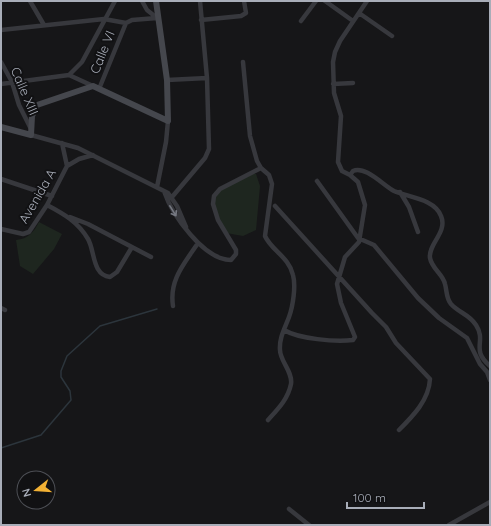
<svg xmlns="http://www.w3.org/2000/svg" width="491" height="526" font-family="Quicksand,sans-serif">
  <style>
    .green { fill: #1e261f }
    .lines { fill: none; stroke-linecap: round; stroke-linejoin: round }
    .stream { stroke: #2c353c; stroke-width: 1.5 }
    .street { stroke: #37383d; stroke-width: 4.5 }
    .secondary { stroke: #45474d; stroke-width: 6 }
    .oneway { stroke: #757881 }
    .labels { text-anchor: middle; stroke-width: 4; stroke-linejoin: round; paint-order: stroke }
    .street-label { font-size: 13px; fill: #a8adb8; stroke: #111113 }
  </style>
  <rect width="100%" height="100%" fill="#161618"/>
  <path class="green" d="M249,172L256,174L260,186L256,230L243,236L226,233C218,221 211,207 214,192Z
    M39,222L62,234L54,249L33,274L20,266L16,240C28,239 34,232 39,222Z"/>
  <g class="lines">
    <path class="stream" d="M1,448L41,435L71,400L70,391L61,377V371L67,356L100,326L157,309"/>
    <path class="street" d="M30,1L44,25
      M142,1L147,10L157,18
      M325,1L353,21
      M359,13L392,36
      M201,20L241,16L246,13L244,1
      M301,21L316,1
      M1,30L104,19L126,23L132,20L157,18
      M1,62L12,82L19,105L30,127
      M243,62L250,136L257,161L261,168L269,175L272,184L265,236C271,250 289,257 293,275C296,286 293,306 289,317C285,328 279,338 280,350C280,361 293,372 291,384C288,399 278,409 268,420
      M69,75L82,62L115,1
      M167,80L207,78
      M1,84L69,75L93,86
      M333,84L353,83
      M99,89L126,23
      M31,135L78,148L168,193L177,206L186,227
      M62,143L67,166
      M350,175L342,171L338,162L341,116L334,93L333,62L335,52L340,41L367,1
      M1,179L52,196
      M317,181L358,238L374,245L418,298L439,318L467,338L480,364L487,372L490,380
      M157,187L166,142L168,121
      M164,191C172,215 204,260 231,260L236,254V250L218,220L213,204L214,196L220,189L261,168
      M400,192L409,207L418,232
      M172,197L205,158L209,149L207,78L200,1
      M47,205C64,214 78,222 88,239C95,251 92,275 110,277L117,272L132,247
      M275,206L372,313L386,327L396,343L430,379C429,400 413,416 399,430
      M70,217L88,224L151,257
      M1,229L23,234L29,232L47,205L67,166L79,159L93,155
      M173,306C169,280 184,264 198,243
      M1,308L5,310
      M284,330C299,339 335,342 353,340L355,337L341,303L337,284L345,257L359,242L365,205L358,182L350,175L353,171C365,165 384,186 394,191C408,197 435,199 441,216C448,232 428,244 430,258C432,269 443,274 445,284C447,291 446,298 451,304C459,313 469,314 476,325C487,342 470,349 490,366
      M289,509L309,525
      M449,525L490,502"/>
    <path class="secondary" d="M1,127L31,135L32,116L37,105L93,86L168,121L167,80L156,1"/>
  </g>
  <defs><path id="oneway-shaft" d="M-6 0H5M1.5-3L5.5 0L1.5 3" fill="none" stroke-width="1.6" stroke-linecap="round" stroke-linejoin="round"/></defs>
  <use class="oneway" href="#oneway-shaft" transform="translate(173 211) rotate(58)"/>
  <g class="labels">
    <g class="street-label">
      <text transform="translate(102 52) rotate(-68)" y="5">Calle VI</text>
      <text transform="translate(25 91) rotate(67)" y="5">Calle XIII</text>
      <text transform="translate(37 196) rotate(-60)" y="5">Avenida A</text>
    </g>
  </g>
  <rect width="491" height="526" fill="none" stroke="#a8adb8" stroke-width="4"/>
  <g transform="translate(36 490) rotate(253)"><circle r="19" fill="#111113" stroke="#4d4f55"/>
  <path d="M0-3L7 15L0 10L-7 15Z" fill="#f2b134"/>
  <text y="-6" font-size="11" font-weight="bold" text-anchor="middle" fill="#a8adb8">N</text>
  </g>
  <path d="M347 502v6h77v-6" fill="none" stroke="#a8adb8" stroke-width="2"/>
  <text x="353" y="502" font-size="12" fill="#a8adb8" stroke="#111113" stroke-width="3" paint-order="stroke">100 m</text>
</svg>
